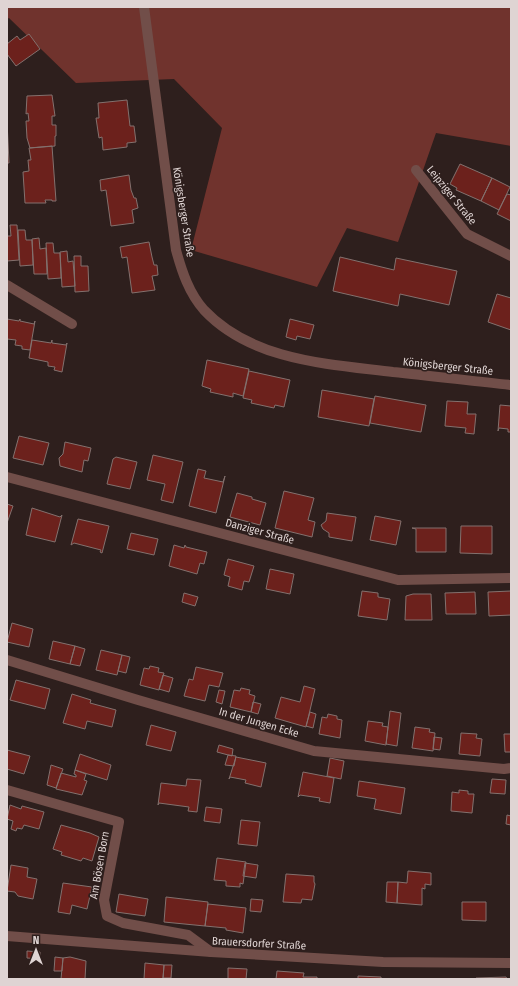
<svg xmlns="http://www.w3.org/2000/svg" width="518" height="986" font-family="'Fira Sans Condensed',sans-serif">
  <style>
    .green { fill: #70332d }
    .building { fill: #6c211c; stroke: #83716e }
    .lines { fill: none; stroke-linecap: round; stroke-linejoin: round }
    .minor { stroke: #714e49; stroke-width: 10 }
    .tertiary { stroke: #714e49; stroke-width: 10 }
    .labels { text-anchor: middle; stroke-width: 3.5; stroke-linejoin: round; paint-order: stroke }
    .street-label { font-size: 11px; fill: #dfd4d3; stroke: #2e1f1d }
  </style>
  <rect width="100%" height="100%" fill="#2e1f1d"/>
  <path class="green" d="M7,7H511V146L436,133L398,242L347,228L317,287L191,250L222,128L174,79L76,83L9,18L7,19Z"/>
  <path class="building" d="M29,34L40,49L16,66L7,54V44L17,36L20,40Z
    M52,95L55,116H52V125H56V136H55V146L30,148L27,138L26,121H29L28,113L26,114L27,96Z
    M127,100L130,126H134L136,142L127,143V147L103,150L102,137L99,138L96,118H99L98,103Z
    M7,121L9,163H7Z
    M52,146L56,201H52V200H45L46,203H25L23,172L29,171L28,160H31L29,148Z
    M460,164L492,178L481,201L456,190L457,188L450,184Z
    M129,175L131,190L134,198H136L138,208L132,210L134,223L111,226L106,190L101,191L100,180Z
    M492,178L510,187L499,210L481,201Z
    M507,194L511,195V221L497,214Z
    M10,225H17L19,260L7,261V236H11Z
    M18,230H25L26,240H32L33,265L20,266Z
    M39,238L40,249L46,248L47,274H34L32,239Z
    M149,242L152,257L154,265H157L158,275L152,276L155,290L132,293L127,257L122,258L120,247Z
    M46,243H53L54,253H60L61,278L48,279Z
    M67,251L68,262L73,261L75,286L62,287L60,252Z
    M74,256H81V266H88L89,291L75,292Z
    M340,257L394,270L396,258L457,271L449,305L400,294L398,306L333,291Z
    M497,294L511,298V330L488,322Z
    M7,319L19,321L20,319V321L34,324L35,321L30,350L22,349V346L15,345L16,340L7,339Z
    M290,319L314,325L310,339L297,336L296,340L286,337Z
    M32,340L51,343L52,340V343L66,345L67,343L62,372L54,370L55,367L48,366V362L29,358Z
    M207,360L249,369L243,396L233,393V397L210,392L211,389L202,386Z
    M249,371L290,380L284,407L275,405L274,408L251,403L252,400L243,398Z
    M322,390L374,399L369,426L318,417Z
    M375,396L426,405L421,432L370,423Z
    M447,401L468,402L467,414H476L474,434L465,433L466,428L445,426Z
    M500,405L511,406V432H508V429L499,428L498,431Z
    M19,436L49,443L43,465L13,458Z
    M65,442L91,448L88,461L84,460L82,472L60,466L59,458L63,454Z
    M153,455L183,462L173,503L161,500L165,484L147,480Z
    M116,457L137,462L130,489L107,484L113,459Z
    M198,469L206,471L204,478L223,482L225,476L216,513L189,506Z
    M284,491L314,498L308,520L315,522L312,537L275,528Z
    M237,493L252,497V499L266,503L260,525L230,517Z
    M7,504L13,506L7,523Z
    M32,508L60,517L62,515L55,542L26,535Z
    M327,513L356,517L352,541L329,537V533L323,529L321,525L326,521Z
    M375,516L401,521L396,545L370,540Z
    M78,519L109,526L102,553L100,552L101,550L74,543L71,545Z
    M461,526H492V554L460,553Z
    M412,528H446V552H416V529Z
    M131,533L158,539L154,555L127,549Z
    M174,545L184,548L185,545L186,547L207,552L204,564L200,563L197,574L169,566Z
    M228,559L254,566L249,582L244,581L242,590L228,586L230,577L224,575Z
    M270,569L294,574L290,594L266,589Z
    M362,591L378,593V597L390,599L387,620L358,616Z
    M511,591V615L489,616L488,592Z
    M475,592L476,614H446L445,593Z
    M184,593L198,597L195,606L182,602Z
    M413,594H431L432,620H405L406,596Z
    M12,623L33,629L29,647L7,642Z
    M53,641L75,646L70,664L49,659Z
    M75,646L85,649L80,666L70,664Z
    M101,650L122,655L117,675L96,670Z
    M122,655L130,657L126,673L118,671Z
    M150,666L159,668L158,672L164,673L159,690L140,685L144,668L149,669Z
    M196,667L223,673L219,687L209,685L205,701L184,696L189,679L193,680Z
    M163,675L173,678L169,692L159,689Z
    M16,680L50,689L45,709L10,700Z
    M304,686L315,689L306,727L275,718L281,697L300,702Z
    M241,688L250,690L249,694L255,696L251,712L230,707L234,690L240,691Z
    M219,690L225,691L222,704L216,702Z
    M72,694L91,700L90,703L116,710L112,727L87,721L85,729L63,723Z
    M253,702L261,704L258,714L251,712Z
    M390,711L401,713L397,746L386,744Z
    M310,712L316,714L313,728L306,726Z
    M328,714L337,716V719L342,720L340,738L319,734L322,717L327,718Z
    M368,721L383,723L382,726L388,727L386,745L365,741Z
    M151,725L176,732L171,751L146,745Z
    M415,727L430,729L429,732L435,733L433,751L412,748Z
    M461,733L477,734L476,738L482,739L480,756L459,754Z
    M504,734H511V752H505Z
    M434,737L442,738L440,750L433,749Z
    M219,745L233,749L232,756L217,752Z
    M7,750L30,756L24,774L7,769Z
    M80,754L111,765L107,780L75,770Z
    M228,755L236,756L234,766L225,765Z
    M236,757L266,763L261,787L245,783L246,780L230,777L229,779Z
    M330,758L344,761L341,779L327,776Z
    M51,765L63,769L56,788L47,785Z
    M75,770L86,774L84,780L87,781L82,795L56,789L61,773L76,777V775L74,774Z
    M303,772L334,778L330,803L319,801L320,798L300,795L298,797Z
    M187,779L201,780L197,812L188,811L189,807L159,803L158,805L161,783L186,786Z
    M492,779L506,780L505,794L490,793Z
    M359,781L405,788L401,814L374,809L376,799L357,796Z
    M459,790L468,791V794H474L472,813L451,811L452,792L459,793Z
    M10,805L21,809L22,806L44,812L39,829L24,825L22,829L17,828L16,831L11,829L13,821L7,819Z
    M206,807L222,809L220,823L204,821Z
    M507,815L511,816V825L506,824Z
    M241,820L260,822L257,846L238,844Z
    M61,825L90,833L99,837L92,861L83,858L81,861L61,855L62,852L53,849Z
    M217,858L246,862L243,884L240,883V887L226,886V881L214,880Z
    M245,863L258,865L256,878L243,876Z
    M11,865L28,868L27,877L37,879L33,899L18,896L15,892L7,891Z
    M408,871L431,873V885L425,884V889L422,888V905L397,903L398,882L407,883Z
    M286,874L314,876V882L315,884L312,900L302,899L301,903L283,902Z
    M387,882H398L397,903L386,902Z
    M63,883L92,887L87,909L72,905L70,914L58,912Z
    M119,894L148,899L145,916L116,912Z
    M166,897L208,902L205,926L164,922Z
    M251,899L263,900L261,912L250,911Z
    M462,902H486V921L462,920Z
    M208,904L246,908L243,933L226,930V928L205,926Z
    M27,951L40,952V959L27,958Z
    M55,957L63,958L62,971H54Z
    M70,957L86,961L85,979H61L63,958Z
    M145,963L164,965L163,979H144Z
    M164,965H172L171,978H163Z
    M228,968L247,969L246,979H228Z
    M277,971L304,973L303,977H317V979H276Z
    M358,976L381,977V979H358Z
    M506,977L507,979H476V978Z"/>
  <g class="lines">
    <path class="minor" d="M144,7L176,250C182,272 189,293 204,310C252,361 328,364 393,372C433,376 472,381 511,385
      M416,170L467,234L511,256
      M7,285L72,324
      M7,477L398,580L511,578
      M7,660L138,700L314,751L504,769L511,768
      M7,790L119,822L104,900L107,916L123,923L188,935L211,952"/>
    <path class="tertiary" d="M7,936L211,952L383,962L511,963"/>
  </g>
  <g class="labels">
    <g class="street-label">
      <text transform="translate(452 195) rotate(51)" y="4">Leipziger Straße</text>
      <text transform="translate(184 212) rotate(81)" y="4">Königsberger Straße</text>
      <text transform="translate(448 366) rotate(6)" y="4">Königsberger Straße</text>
      <text transform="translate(260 531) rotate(15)" y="4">Danziger Straße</text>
      <text transform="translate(259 722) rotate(16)" y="4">In der Jungen Ecke</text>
      <text transform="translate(99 865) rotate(-80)" y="4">Am Bösen Born</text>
      <text transform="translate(259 943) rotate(3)" y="4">Brauersdorfer Straße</text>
    </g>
  </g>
  <rect width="518" height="986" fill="none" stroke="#dfd4d3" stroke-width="16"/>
  <g transform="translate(36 950)" stroke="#2e1f1d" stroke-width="3" paint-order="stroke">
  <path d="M0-3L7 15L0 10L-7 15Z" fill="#dfd4d3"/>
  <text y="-6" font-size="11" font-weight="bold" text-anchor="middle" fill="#dfd4d3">N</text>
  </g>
</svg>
